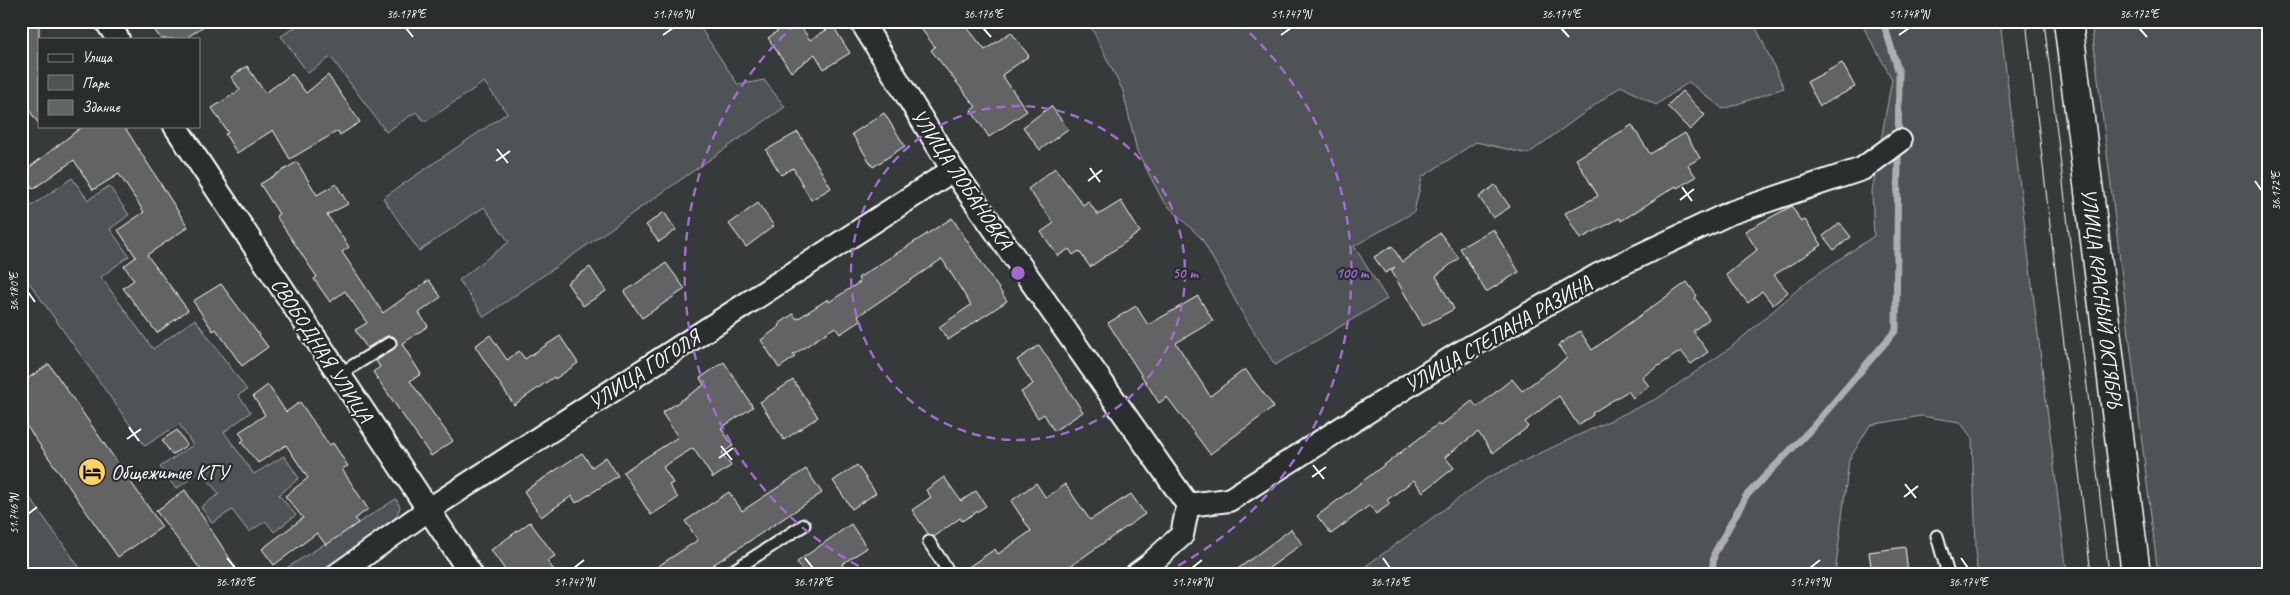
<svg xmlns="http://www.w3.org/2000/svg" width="2290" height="595" font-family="Caveat,sans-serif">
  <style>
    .green { fill: #505354; stroke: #a8a9aa }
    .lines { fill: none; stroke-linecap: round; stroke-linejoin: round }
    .stream { stroke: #adaeaf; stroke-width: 7 }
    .building { fill: #636465; stroke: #fff }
    .service-casing { stroke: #fff; stroke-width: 15 }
    .minor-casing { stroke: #fff; stroke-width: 26 }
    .secondary-casing { stroke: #fff; stroke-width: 31 }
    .service { stroke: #2a2d2e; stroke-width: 11 }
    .minor { stroke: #2a2d2e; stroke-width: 22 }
    .secondary { stroke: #2a2d2e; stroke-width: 28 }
    .tram { stroke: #fff; stroke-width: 1 }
    .ticks { fill: none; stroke: #fff; stroke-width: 2 }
    .ring { fill: none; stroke: #a36bd2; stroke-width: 2.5; stroke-dasharray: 9 6 }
    .labels { text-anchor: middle; stroke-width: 4.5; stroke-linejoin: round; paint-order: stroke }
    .street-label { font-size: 21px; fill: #fff; stroke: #2a2d2e }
    .poi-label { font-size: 21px; fill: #fff; stroke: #2a2d2e; text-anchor: start }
    .centre { fill: #a36bd2; stroke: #2a2d2e; stroke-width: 2.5 }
    .ring-label { font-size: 15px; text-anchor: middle; font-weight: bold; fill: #a36bd2; stroke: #2a2d2e; stroke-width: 4.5; stroke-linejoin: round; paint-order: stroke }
    .neatline { fill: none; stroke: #fff; stroke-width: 2 }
    .ticks-label { font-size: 12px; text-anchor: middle; fill: #fff }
  </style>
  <rect width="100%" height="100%" fill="#373a3b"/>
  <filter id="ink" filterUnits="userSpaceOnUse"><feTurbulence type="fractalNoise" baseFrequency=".02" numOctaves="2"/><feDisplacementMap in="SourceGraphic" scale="10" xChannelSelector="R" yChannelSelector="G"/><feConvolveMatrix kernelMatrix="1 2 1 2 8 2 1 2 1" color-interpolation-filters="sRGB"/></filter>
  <g filter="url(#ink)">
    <path class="green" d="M305,21H696L738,85L764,80L785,107L484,317L459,280L509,242L484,207L419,251L383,198L507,113L484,82L425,122L416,112L386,132L331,57L308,73L281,36Z
      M1088,21H1753L1784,88L1723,109L1689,82L1656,105L1621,86L1528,154L1476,142L1422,177L1414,212L1354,246L1387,299L1275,365L1241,311L1202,239L1163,201L1137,151L1123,91Z
      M1860,21H2000L2067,574H1977L1972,438L1960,422L1921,416L1870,425L1849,460L1835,574H1355L1487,478L1658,398L1730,348L1810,279L1874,236L1872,191L1892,79Z
      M2091,21H2269V574H2158Z
      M72,178L88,200L109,186L129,215L110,229L129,256L101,277L153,349L195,319L247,390L238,395L251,412L224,432L254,474L284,456L299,478L279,495L296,515L274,532L266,521L249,532L232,510L212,523L201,507L219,494L201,471L176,489L160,467L193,445L179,424L145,446L21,271V213Z
      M21,485L84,574H21Z
      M396,499L400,507L395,520L383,533L320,574H277Z"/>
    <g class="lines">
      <path class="stream" d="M1712,574L1714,554L1746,496L1811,429L1896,330L1899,73L1883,21"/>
    </g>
    <path class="building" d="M37,21H39V124L21,99V32Z
      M163,21H211L185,39H161L153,28Z
      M791,21H797L810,40L833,26L850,53L824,69L815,54L791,72L768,38Z
      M915,21H962L985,50L1011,32L1029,56L1002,75L1027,111L989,137L971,110L976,107L931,50L935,47Z
      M1842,63L1855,87L1820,106L1807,82Z
      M247,66L265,93L292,74L306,93L328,75L360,122L340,135L338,131L290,159L273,130L237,153L225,134L228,133L212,108L240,90L231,77Z
      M1682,91L1705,115L1690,130L1667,106Z
      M1051,106L1068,129L1040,150L1023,127Z
      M884,113L905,146L873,167L852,134Z
      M1632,125L1650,154L1685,133L1700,158L1688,165L1696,177L1677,188L1676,186L1621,221L1620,218L1580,239L1565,213L1598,196L1576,159Z
      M83,126H124L188,227L147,255L188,310L157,333L123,288L134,280L124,266L136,257L118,230L144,212L119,174L93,190L74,160L33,189L22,173Z
      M798,132L831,188L811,200L793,168L781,175L766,150Z
      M297,162L317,195L336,184L348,204L327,215L349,247L342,252L383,313L429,280L441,297L419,313L428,326L402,344L421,374L410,381L453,441L431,456L373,372L380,367L376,361L396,347V339L393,336H387L367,348L355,330L367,323L345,291L330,302L314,279L317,277L276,216L279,214L260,184Z
      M1055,168L1083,205L1088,201L1098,215L1121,201L1140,232L1090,267L1079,251L1073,255L1069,249L1058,256L1041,232L1054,223L1028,189Z
      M1495,185L1510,207L1493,218L1479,197Z
      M758,203L774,226L746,247L729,224Z
      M1792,206L1801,222L1805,220L1822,245L1774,275L1788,292L1773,305L1762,291L1748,303L1726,275L1757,250L1745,231Z
      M664,212L676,230L659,242L646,225Z
      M952,218L1007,301L948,340L939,327L971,305L942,259L858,316L861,320L840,334L835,327L793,355L795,357L779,368L761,340L780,326L779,324L793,314L797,319L828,299L829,302L860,282L858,278Z
      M1840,223L1851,237L1834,250L1823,236Z
      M1493,229L1519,272L1486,292L1460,248Z
      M1440,233L1459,258L1436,276L1454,309L1423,326L1391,270L1395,267L1385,273L1374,257L1392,246L1402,262Z
      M666,263L685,289L642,318L624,292Z
      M590,267L606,291L583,306L567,283Z
      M1687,282L1697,296L1695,298L1709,319L1693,331L1708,352L1691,364L1681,351L1642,377L1649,386L1633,398L1628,391L1592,413L1593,415L1578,425L1559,396L1525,422L1528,427L1493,453L1478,432L1445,457L1454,468L1423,492L1414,480L1387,500L1390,504L1376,514L1370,505L1331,534L1317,516L1438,424L1440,426L1472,401L1477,407L1512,379L1522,391L1567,358L1558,345L1580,331L1592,350Z
      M221,284L268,347L242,366L216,329L213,331L193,301Z
      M1198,296L1213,321L1176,343L1210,396L1245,369L1274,407L1210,454L1167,397L1159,403L1108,323L1136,306L1148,325Z
      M490,335L507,360L519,351L525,359L560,336L578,363L555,379L554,377L514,405L475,346Z
      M1039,345L1083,412L1054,431L1044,414L1038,418L1021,392L1033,384L1017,360Z
      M724,362L753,407L721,428L733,446L722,453L731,466L713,478L693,448L663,467L673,483L669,485L678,498L651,515L623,472L678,437L662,413L704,385L700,378Z
      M49,364L162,527L118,557L21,418V383Z
      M793,380L818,417L784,440L760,402Z
      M268,385L286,412L300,402L329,445L333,443L348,466L342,469L368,509L355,519L358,523L326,545L317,533L274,565L262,549L303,518L285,496L308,478L286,445L258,463L241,442L244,440L239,432L265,415L253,396Z
      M177,430L187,445L172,455L162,440Z
      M582,453L592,467L606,457L618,476L576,503L572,496L541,517L524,491Z
      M857,465L876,493L852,509L833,481Z
      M806,469L822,493L742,546L699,574H646L698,540L685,521L729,492L742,511Z
      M944,477L961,501L976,491L986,506L962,521L960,518L934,537L929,535L912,510L931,497L926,490Z
      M1036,483L1046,498L1065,484L1090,520L1131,494L1145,514L1059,574H958L995,549L998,554L1031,531L1011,501Z
      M185,490L240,574H204L156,511Z
      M530,522L555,556L547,561L557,574H508L491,550Z
      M851,524L867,548L842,564L843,567L833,574H804L797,562Z
      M1291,529L1302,544L1261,574H1231Z
      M1905,547L1908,574H1872L1869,552Z"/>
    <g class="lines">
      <g class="service-casing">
        <path id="service" d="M338,375L390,343
          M1937,536L1948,574
          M929,542L950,574
          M728,574L804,525"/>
      </g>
      <g class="minor-casing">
        <path id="minor" d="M106,21L118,39
          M861,21L953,170L1188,505
          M175,126L471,574
          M338,574L428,510L953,170
          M1137,574L1149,565L1182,535L1188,505L1229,500L1458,354L1598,275L1730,213L1862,169L1900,141"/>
      </g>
      <g class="secondary-casing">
        <path id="secondary" d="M2068,21L2136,574"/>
      </g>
      <use href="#service" class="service"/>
      <use href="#minor" class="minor"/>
      <use href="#secondary" class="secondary"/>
      <path class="tram" d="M2026,21L2091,574
        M2044,21L2109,574"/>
    </g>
  </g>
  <path class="ticks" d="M406,28L413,37M983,28L991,37M1561,28L1569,37M2139,28L2147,37M663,35L673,28M1281,35L1291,28M1899,35L1909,28M497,149L508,163M496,161L510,151M1090,168L1100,182M1088,181L1102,170M2255,181L2262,191M1682,187L1692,201M1680,200L1694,189M28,292L35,302M129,427L139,441M127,439L141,429M721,446L732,460M719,458L733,448M1313,465L1324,479M1312,477L1326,467M1905,484L1916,498M1904,497L1918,486M28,514L37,507M227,558L235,568M805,558L813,568M1383,558L1390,568M1961,558L1968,568M574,568L584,560M1192,568L1202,560M1810,568L1820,560"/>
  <g class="ring">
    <circle cx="1018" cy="273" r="167"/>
    <path d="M872 573A334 334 0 0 1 797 23M1239 23A334 334 0 0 1 1164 573"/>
  </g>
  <defs>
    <g id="hotel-disc" transform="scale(1.4375)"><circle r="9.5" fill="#ffd166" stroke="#2a2d2e"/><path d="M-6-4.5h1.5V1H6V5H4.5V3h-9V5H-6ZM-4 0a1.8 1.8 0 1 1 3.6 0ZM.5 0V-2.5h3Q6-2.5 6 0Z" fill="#111"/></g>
  </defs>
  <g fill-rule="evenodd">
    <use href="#hotel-disc" x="92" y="472"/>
  </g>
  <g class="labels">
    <g class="street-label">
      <text transform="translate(962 179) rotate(56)" y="7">УЛИЦА ЛОБАНОВКА</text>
      <text transform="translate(2102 298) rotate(83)" y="7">УЛИЦА КРАСНЫЙ ОКТЯБРЬ</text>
      <text transform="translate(1498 334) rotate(-30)" y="7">УЛИЦА СТЕПАНА РАЗИНА</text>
      <text transform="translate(322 350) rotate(57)" y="7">СВОБОДНАЯ УЛИЦА</text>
      <text transform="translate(644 370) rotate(-33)" y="7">УЛИЦА ГОГОЛЯ</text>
    </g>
    <g class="poi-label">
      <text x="111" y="479">Общежитие КГУ</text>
    </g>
  </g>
  <circle cx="1018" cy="273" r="8" class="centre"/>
  <g class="ring-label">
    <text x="1185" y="278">50 m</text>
    <text x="1352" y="278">100 m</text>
  </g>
  <rect width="2290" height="595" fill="none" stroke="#2a2d2e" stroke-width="55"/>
  <rect x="38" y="38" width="162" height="90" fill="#2a2d2e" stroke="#7f8182"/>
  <rect x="48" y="54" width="25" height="8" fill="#2a2d2e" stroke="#7f8182"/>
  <text x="82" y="62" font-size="15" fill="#ffffff">Улица</text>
  <rect x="48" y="75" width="25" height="15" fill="#505354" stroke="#7f8182"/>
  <text x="82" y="88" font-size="15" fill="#ffffff">Парк</text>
  <rect x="48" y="100" width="25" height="15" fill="#636465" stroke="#7f8182"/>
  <text x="82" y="112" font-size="15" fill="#ffffff">Здание</text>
  <rect x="28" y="28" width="2234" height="540" class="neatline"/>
  <g class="ticks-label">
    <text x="406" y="18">36.178°E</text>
    <text x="673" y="18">51.746°N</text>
    <text x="983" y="18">36.176°E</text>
    <text x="1291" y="18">51.747°N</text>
    <text x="1561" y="18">36.174°E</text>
    <text x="1909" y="18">51.748°N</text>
    <text x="2139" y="18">36.172°E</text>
    <text transform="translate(2276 191) rotate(-90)" y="4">36.172°E</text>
    <text transform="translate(14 292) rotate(-90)" y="4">36.180°E</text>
    <text transform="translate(14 514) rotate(-90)" y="4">51.746°N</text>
    <text x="235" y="586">36.180°E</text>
    <text x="574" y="586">51.747°N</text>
    <text x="813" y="586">36.178°E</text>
    <text x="1192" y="586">51.748°N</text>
    <text x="1390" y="586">36.176°E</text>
    <text x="1810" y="586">51.749°N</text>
    <text x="1968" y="586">36.174°E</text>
  </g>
</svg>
